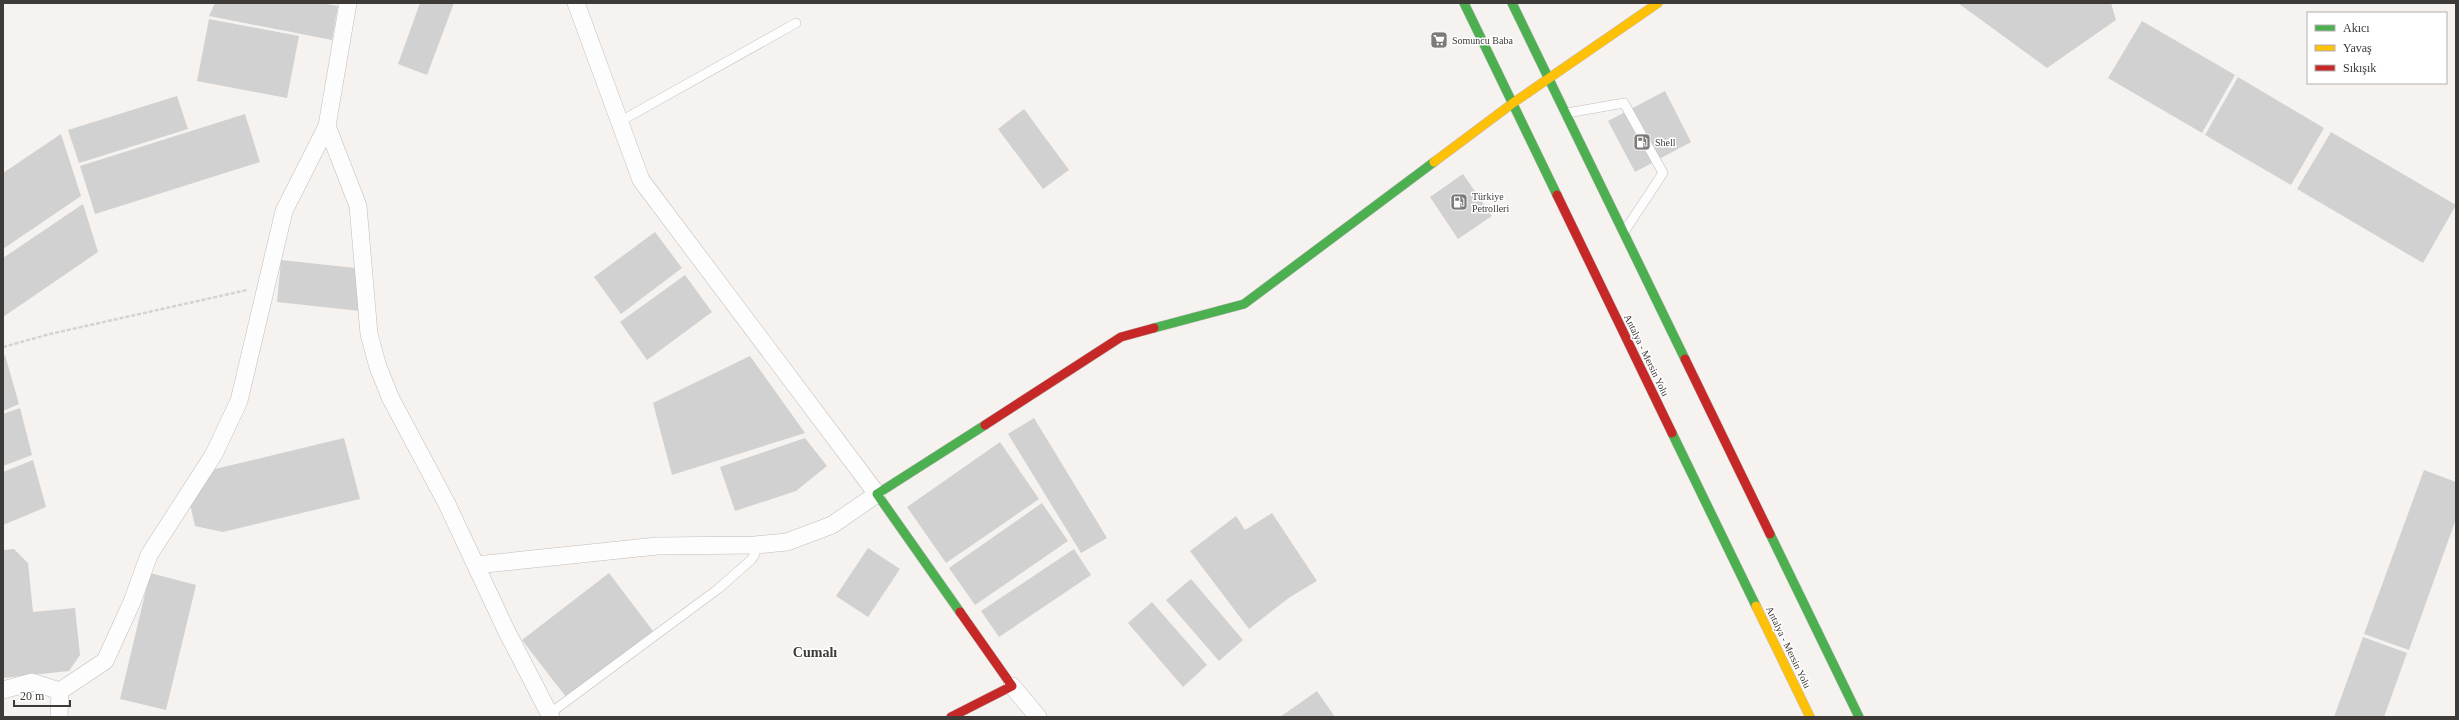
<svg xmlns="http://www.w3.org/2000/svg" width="2459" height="720" font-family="'Times New Roman',serif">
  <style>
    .building { fill: #d2d1d1 }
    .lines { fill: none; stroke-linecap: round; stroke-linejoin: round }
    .lane-casing { stroke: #c0bdbb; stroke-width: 10 }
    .street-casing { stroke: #c0bdbb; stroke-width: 18 }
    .fast-casing { stroke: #c0bdbb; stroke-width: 10 }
    .slow-casing { stroke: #c0bdbb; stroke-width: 10 }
    .jam-casing { stroke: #c0bdbb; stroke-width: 10 }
    .path { stroke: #d4d3d1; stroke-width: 2.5; stroke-dasharray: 4 2; stroke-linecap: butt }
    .lane { stroke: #fefdfd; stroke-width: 9 }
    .street { stroke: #fefdfd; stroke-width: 17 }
    .fast { stroke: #4caf50; stroke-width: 9 }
    .slow { stroke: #ffc107; stroke-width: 9 }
    .jam { stroke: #c62828; stroke-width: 9 }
    .labels { text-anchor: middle; stroke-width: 3; stroke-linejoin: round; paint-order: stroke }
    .poi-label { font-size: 10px; fill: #3d3a38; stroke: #fff; text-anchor: start }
    .street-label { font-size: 10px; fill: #3d3a38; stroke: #fff }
    .district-label { font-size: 14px; font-weight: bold; fill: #3d3a38; stroke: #fff }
  </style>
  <rect width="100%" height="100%" fill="#f5f2ef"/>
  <path class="building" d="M215,3H321L338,6L332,40L209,16Z
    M420,3H454L427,75L398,64Z
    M1958,3H2111L2116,20L2047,68Z
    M209,19L299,36L287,98L197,81Z
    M2142,21L2235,75L2202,133L2108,78Z
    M2238,77L2324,128L2291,185L2205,135Z
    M1665,91L1691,142L1635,172L1608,121Z
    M177,96L188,129L79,163L68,130Z
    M1024,109L1069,170L1043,189L998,129Z
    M245,114L260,162L95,214L80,166Z
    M2331,132L2456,205L2423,263L2297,189Z
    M61,134L81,196L3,249V173Z
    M1463,174L1492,216L1458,239L1430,197Z
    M83,204L98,252L3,317V258Z
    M655,232L682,268L621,314L594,277Z
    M281,260L355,268L360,311L277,302Z
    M685,275L712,312L647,360L620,322Z
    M5,355L19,404L3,411V356Z
    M750,356L805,433L672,475L653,403Z
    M20,408L32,455L3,466V414Z
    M1034,418L1107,538L1081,553L1008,434Z
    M344,438L360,499L223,532L195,526L190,504L215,469Z
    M805,438L827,466L796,491L735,511L720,467Z
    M1000,442L1039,499L946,563L907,507Z
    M33,460L46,507L3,525V472Z
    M2424,470L2456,482V519L2409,650L2364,634Z
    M1042,503L1068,541L975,605L949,568Z
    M1272,513L1317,581L1290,597L1249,629L1190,551L1236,516L1245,530Z
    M868,548L900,569L868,617L836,596Z
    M14,549L28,563L33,612L75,608L80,655L69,671L3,678V550Z
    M1074,549L1091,575L999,637L981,611Z
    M150,573L196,585L166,710L120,699Z
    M609,573L653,631L566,697L522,640Z
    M1191,579L1243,640L1219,661L1166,600Z
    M1152,602L1207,665L1183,687L1128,623Z
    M2363,637L2407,653L2384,717H2334Z
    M1317,691L1335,717H1280Z"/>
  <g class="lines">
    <g class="lane-casing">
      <path id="lane" d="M1567,113L1624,103L1663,173L1624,232
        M619,122L796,23
        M549,714L718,589L751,560L755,554V545"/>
    </g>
    <g class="street-casing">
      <path id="street" d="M348,3L327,126L358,206L369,334L378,367L391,399L447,504L506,630L551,717
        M476,565L657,546L755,545L787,542L832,525L877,494L641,180L576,3
        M1012,686L1038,717
        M3,690L32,682L60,691
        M59,717L60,691L105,661L132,602L149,555L214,454L239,401L284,211L327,126"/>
    </g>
    <g class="fast-casing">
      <path id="fast" d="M1464,3L1557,195
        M1512,3L1685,359
        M1154,328L1244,304L1434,162
        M1672,433L1756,606
        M1770,534L1859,717
        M960,612L877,494L985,425"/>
    </g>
    <g class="slow-casing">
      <path id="slow" d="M1434,162L1513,103L1658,3
        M1756,606L1810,717"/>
    </g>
    <g class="jam-casing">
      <path id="jam" d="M1557,195L1672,433
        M1685,359L1770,534
        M985,425L1121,337L1154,328
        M951,717L1012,686L960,612"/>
    </g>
    <path class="path" d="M3,347L50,334L247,290"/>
    <use href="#lane" class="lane"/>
    <use href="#street" class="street"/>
    <use href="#fast" class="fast"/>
    <use href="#slow" class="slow"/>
    <use href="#jam" class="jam"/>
  </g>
  <defs>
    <g id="supermarket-square" transform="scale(0.9)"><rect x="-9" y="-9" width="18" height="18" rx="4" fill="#7d7a78" stroke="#fff"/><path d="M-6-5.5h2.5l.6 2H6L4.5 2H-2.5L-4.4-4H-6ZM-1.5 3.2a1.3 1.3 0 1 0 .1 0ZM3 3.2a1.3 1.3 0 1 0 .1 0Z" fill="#fff"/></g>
    <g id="fuel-square" transform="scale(0.9)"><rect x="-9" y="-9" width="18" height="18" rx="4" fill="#7d7a78" stroke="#fff"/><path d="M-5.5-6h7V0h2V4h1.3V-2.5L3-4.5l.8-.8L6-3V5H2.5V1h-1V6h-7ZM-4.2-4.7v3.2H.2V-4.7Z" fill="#fff"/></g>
  </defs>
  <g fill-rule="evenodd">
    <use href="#supermarket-square" x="1439" y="40"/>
    <use href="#fuel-square" x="1642" y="142"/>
    <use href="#fuel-square" x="1459" y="202"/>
  </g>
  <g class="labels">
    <g class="poi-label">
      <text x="1452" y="44">Somuncu Baba</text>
      <text x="1655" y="146">Shell</text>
      <text x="1472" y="200">Türkiye<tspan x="1472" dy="12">Petrolleri</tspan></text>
    </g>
    <g class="street-label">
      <text transform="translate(1647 355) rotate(64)" y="4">Antalya - Mersin Yolu</text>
      <text transform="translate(1789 647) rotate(64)" y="4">Antalya - Mersin Yolu</text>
    </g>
    <g class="district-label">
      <text x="815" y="657">Cumalı</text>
    </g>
  </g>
  <rect width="2459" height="720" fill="none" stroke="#3d3a38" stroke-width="8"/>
  <rect x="2307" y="12" width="140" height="72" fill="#ffffff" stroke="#b1b0af"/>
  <rect x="2315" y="25" width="20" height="6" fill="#4caf50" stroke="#b1b0af"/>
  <text x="2343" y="32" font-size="12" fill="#3d3a38">Akıcı</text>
  <rect x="2315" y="45" width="20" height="6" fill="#ffc107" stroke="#b1b0af"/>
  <text x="2343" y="52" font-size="12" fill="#3d3a38">Yavaş</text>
  <rect x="2315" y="65" width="20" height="6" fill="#c62828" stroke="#b1b0af"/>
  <text x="2343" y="72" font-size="12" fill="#3d3a38">Sıkışık</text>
  <path d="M14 700v6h56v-6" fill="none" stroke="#3d3a38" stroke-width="2"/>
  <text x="20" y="700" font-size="12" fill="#3d3a38" stroke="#ffffff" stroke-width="3" paint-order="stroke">20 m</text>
</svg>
